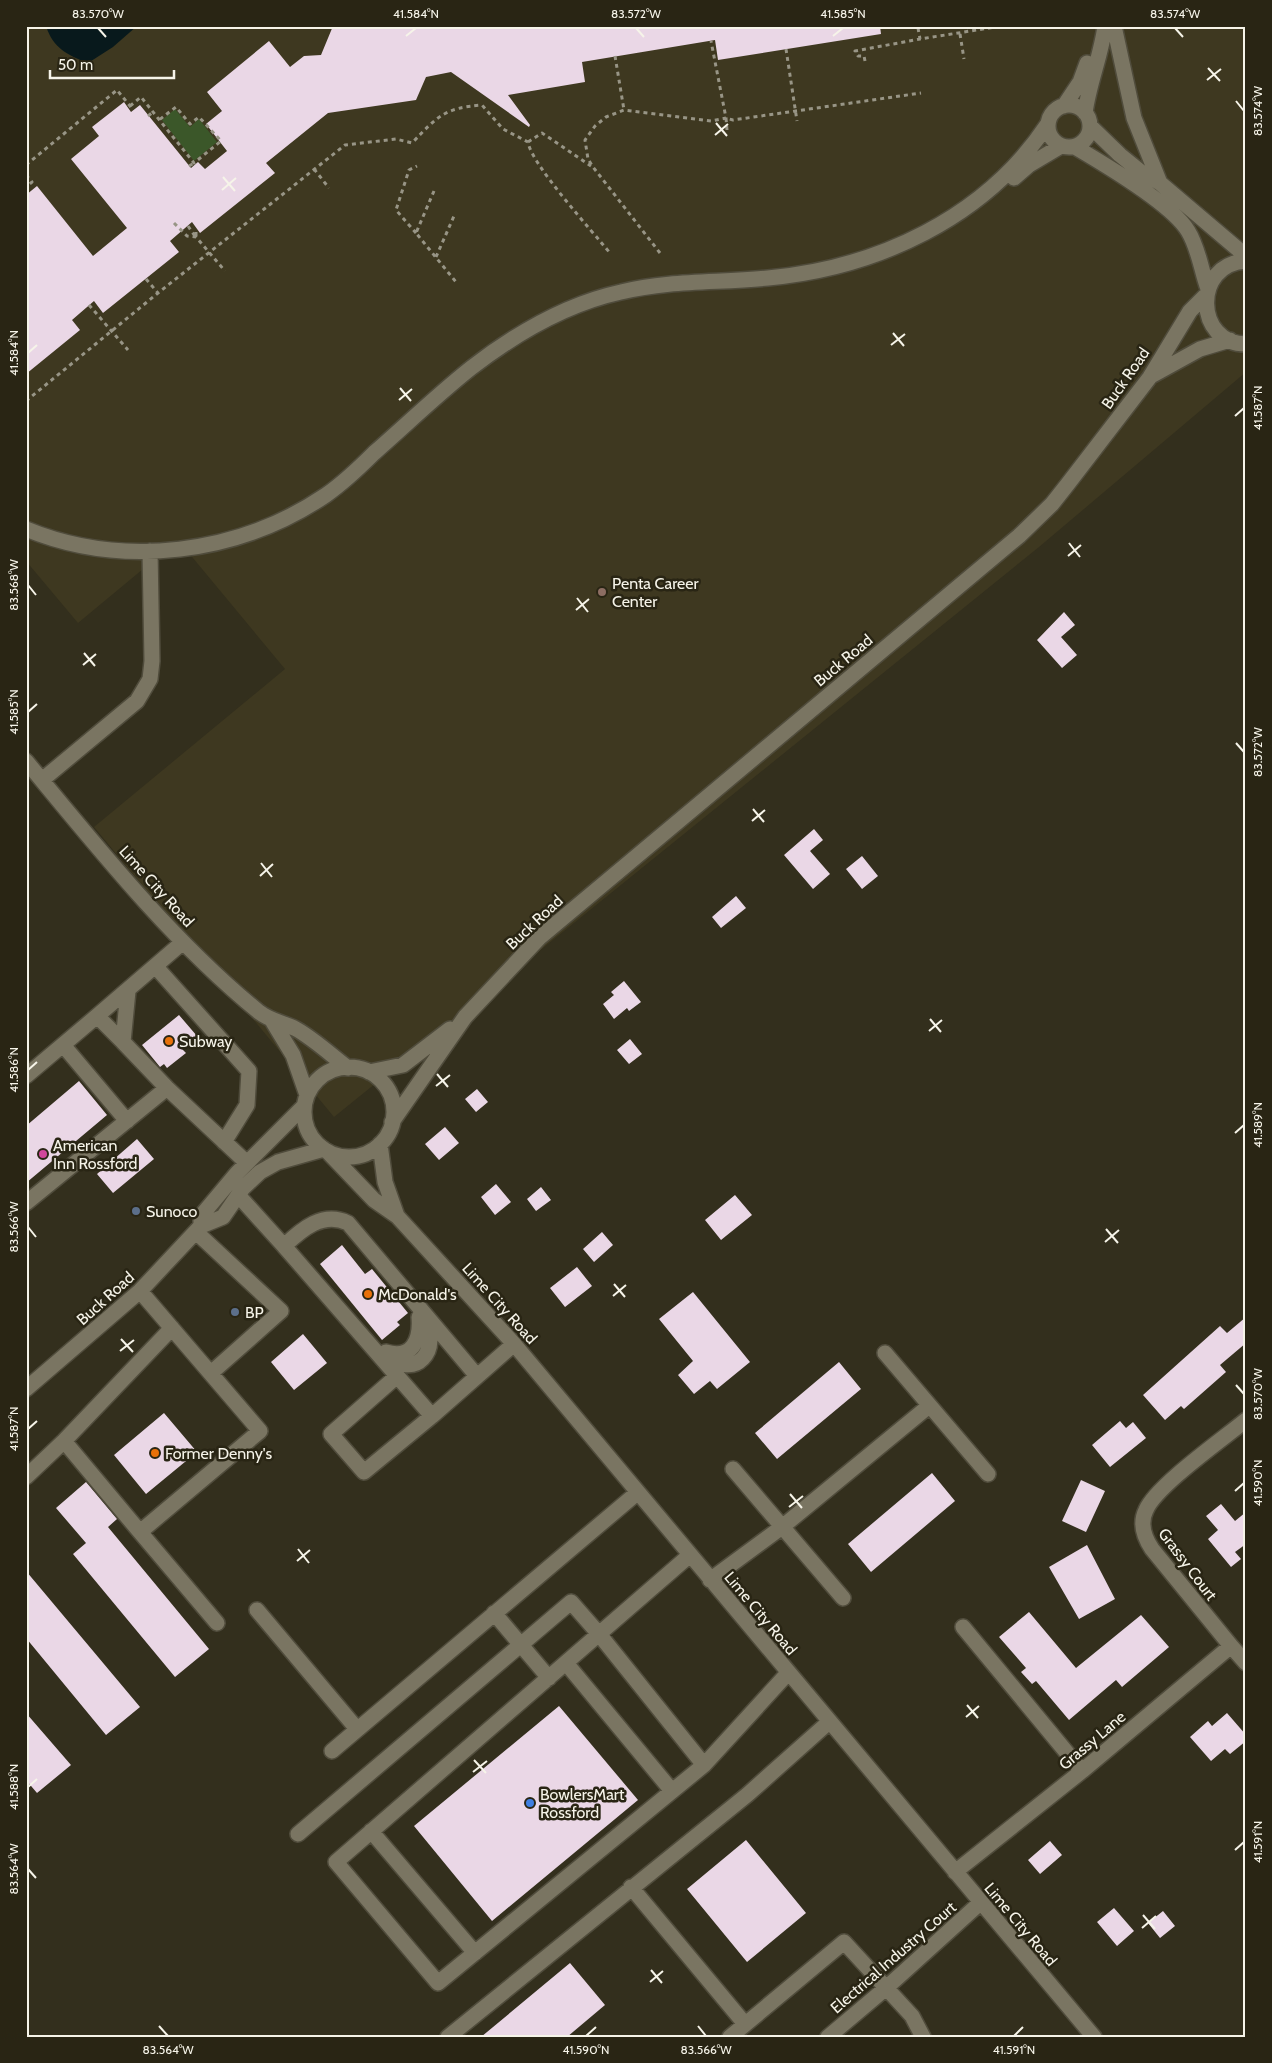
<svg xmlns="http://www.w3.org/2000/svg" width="1272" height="2063" font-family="Cabin,sans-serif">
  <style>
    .built { fill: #3e3820 }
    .green { fill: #3b5729 }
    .water { fill: #08191c }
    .building { fill: #ead7e6 }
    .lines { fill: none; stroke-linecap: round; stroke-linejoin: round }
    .minor-casing { stroke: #504c3c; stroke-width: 18 }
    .path { stroke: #989586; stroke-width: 3; stroke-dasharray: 4 4; stroke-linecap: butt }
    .minor { stroke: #7a7562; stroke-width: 15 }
    .ticks { fill: none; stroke: #f6f4e9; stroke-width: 2 }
    .education-dot { fill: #8d6e63; stroke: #292514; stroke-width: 2 }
    .food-dot { fill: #e8710a; stroke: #292514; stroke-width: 2 }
    .hotel-dot { fill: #d1479c; stroke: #292514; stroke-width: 2 }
    .service-dot { fill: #5c6f8a; stroke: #292514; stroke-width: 2 }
    .shop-dot { fill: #3f7fe0; stroke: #292514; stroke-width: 2 }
    .labels { text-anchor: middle; stroke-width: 5; stroke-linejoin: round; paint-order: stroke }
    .street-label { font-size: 16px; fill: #f6f4e9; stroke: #292514 }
    .poi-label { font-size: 16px; fill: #f6f4e9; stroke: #292514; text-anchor: start }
    .neatline { fill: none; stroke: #f6f4e9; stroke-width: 2 }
    .ticks-label { font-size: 12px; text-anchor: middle; fill: #f6f4e9 }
  </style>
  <rect width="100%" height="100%" fill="#332f1d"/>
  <path class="built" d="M26,26H1246V372L1039,547L334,1117L94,827L285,669L178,540L78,623L26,561Z"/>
  <path class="green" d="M175,109L190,127L199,119L217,142L194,161L162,120Z"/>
  <path class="water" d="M46,26H137L113,47L88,63C67,55 53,48 46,26Z"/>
  <path class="building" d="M333,26H880L881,34L718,60L715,40L582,62L585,82L508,95L530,125L529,127L451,72L426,77L416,100L328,113L266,163L275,173L200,233L192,222L170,241L179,252L103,313L94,301L72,320L80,330L26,374V195L37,186L93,256L127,228L71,159L99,136L92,127L124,102L131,112L140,105L191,168L198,162L205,169L227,151L206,124L222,111L207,92L269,41L290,67L304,56L321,55Z
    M1064,612L1075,625L1061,637L1077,655L1062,668L1037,640Z
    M814,829L823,840L810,851L830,874L813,889L784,855Z
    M862,856L878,876L862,889L846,869Z
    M736,896L746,908L721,928L712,917Z
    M624,981L641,1002L629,1011L627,1008L614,1019L603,1004L614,995L611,992Z
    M179,1015L197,1036L182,1049L186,1053L167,1068L164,1064L160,1067L142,1045Z
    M630,1039L642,1054L629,1064L617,1050Z
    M79,1081L107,1115L26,1183V1126Z
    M477,1089L488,1102L476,1112L465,1099Z
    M445,1127L459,1143L439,1160L425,1144Z
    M137,1139L154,1159L113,1193L97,1174Z
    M496,1184L511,1202L495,1215L481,1197Z
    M541,1187L551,1200L536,1211L527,1199Z
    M735,1195L752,1215L721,1240L705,1220Z
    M602,1232L613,1245L594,1262L583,1249Z
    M342,1245L365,1274L372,1269L408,1313L397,1322L400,1325L382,1340L320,1264Z
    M577,1267L592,1286L565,1307L550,1288Z
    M693,1292L750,1362L717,1389L710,1381L694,1394L678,1375L693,1361L659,1319Z
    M1246,1317V1343L1220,1365L1226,1372L1184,1409L1181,1406L1165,1420L1143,1395L1220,1326L1227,1333Z
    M303,1334L327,1363L294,1390L271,1362Z
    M839,1362L861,1389L777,1459L755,1433Z
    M164,1413L197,1452L146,1494L114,1455Z
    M1120,1421L1126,1428L1133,1422L1146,1438L1110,1467L1092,1445Z
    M932,1473L955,1501L871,1572L848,1544Z
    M1081,1480L1105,1491L1086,1532L1062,1521Z
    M86,1482L117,1519L108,1527L209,1649L175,1677L73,1554L86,1543L56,1508Z
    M1221,1504L1235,1521L1246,1512V1544L1235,1552L1241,1559L1231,1567L1208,1539L1218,1530L1206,1516Z
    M1087,1545L1115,1599L1079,1619L1049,1567Z
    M26,1571L140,1707L106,1735L26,1638Z
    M1029,1612L1076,1668L1141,1615L1169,1647L1122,1687L1116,1680L1069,1720L1036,1681L1032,1684L1021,1672L1026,1668L999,1637Z
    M559,1706L638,1800L492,1921L414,1826Z
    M26,1713L71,1765L37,1793L26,1780Z
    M1227,1713L1246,1735V1741L1230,1754L1225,1749L1211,1761L1190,1737L1208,1721L1212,1726Z
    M746,1840L806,1913L747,1962L687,1889Z
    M1050,1841L1062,1855L1040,1874L1028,1860Z
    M1114,1908L1134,1931L1117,1946L1097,1922Z
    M1163,1911L1175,1926L1160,1938L1148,1923Z
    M570,1963L605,2005L567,2037H481Z"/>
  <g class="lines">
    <g class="minor-casing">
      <path id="minor" d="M1114,26L1134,118L1160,183
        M1048 126a21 21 0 1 1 42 0a21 21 0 1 1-42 0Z
        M1064,106L1080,82L1087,63
        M1085,113C1089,83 1101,56 1105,26
        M1090,126L1120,155L1141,172L1160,183L1246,256
        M1075,147C1104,164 1172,204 1188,231C1199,249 1201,270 1208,289
        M1014,178L1029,165L1061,146
        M1246,261C1192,264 1195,344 1246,344
        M1151,376L1200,349L1230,340
        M26,529C123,569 239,554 326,495C343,483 359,468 374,453C406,425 437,395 471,368C515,334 566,304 621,292C670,280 718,283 768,278C877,268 985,218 1047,125
        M26,761C98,848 171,940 259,1012C272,1022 283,1022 296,1029C314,1039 331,1055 348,1068
        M42,780L137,701L150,679L152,661L150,551
        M156,967L249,1071L247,1105L224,1142
        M128,991L123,1042L167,1088L247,1163
        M273,1022L293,1055L307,1095
        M123,1042L97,1016L183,942
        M63,1045L127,1121
        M304 1112a45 45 0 1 1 90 0a45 45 0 1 1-90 0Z
        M369,1072L403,1065L450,1029
        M26,1076L97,1016
        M392,1122L465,1017L539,938L1019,536L1052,504L1067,485L1150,377L1190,311L1206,295
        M380,1144L385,1182L397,1216
        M328,1152L374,1200L397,1216L514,1344L1094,2037
        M238,1195L284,1246
        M26,1203L167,1088
        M201,1226V1216L237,1173L304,1106
        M196,1232L281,1311L211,1373
        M140,1291L260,1431L140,1532L217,1623
        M386,1352C413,1385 445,1347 422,1320
        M386,1352C412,1360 421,1340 419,1317
        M885,1353L988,1474
        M397,1376L331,1434L364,1472L432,1416
        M477,1376L348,1223C323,1211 302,1229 284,1246L432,1416L514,1344
        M26,1389L140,1291L201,1226L223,1217L243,1188L260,1172L278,1162L324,1149
        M64,1441L140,1532
        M733,1469L843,1598
        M26,1477L64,1441L172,1328
        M690,1555L336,1862L438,1983L704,1765L788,1673
        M710,1580L782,1527L929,1406
        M257,1610L357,1729
        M494,1613L549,1678
        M963,1627L1082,1771
        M1231,1646L1152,1549C1144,1537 1139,1524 1146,1510C1156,1486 1223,1439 1246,1420
        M566,1663L672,1791
        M332,1751L637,1493
        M371,1831L475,1953
        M298,1834L571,1602L599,1634L704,1765
        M955,1872L1082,1771L1231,1646L1246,1663
        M631,1887L745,2024
        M448,2037L747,1795L829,1722
        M730,2037L844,1942L912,2016L923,2037
        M828,2037L886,1988L980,1903"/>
    </g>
    <path class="path" d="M918,28L920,39L1002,26
      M960,34L964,59
      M786,49L797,121
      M615,56L624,110
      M865,61L864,56H858L855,51L920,39
      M130,106L141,97L194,163L221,141L199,117L190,124L176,107L159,120
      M148,116L153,112
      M727,130L726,118L733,120L921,93
      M528,142L542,133L591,166
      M26,165L117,90L130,106L128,107
      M189,166L194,163
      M314,169L329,188
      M26,175L32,182L26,187
      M434,191L416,233L456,282
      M174,223L187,236L196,237L225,271
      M188,226L195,236
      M416,233L396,210L409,170L417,166
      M196,236V228
      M660,253L593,167L588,159L585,140L595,126L606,117L624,110L711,121L726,118L711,41
      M436,257L454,216
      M146,279L158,293
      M89,305L128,350
      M26,401L158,293L345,145L396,139L412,143C438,116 444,108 482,105L503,129L528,142C531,164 593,232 610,253"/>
    <use href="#minor" class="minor"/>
  </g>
  <path class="ticks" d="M98,28L106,37M636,28L644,37M1175,28L1183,37M406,36L416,28M833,36L843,28M1208,68L1220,81M1207,80L1221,69M1236,101L1244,111M716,123L727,136M715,135L728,124M223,177L235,191M222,190L236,178M893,333L904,346M891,345L905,334M28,353L37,345M400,388L411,401M399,400L412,389M1235,416L1244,408M1069,543L1080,557M1068,556L1081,545M28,585L36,595M577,598L588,612M576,610L589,599M84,653L95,666M83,665L96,654M28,712L37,704M1236,743L1244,752M753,809L764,822M752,821L765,810M261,863L272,877M260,876L273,864M930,1019L941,1032M929,1031L942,1020M28,1070L37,1062M437,1074L448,1087M436,1086L450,1075M1235,1133L1244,1125M28,1227L36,1237M1106,1229L1118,1243M1105,1242L1119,1230M614,1284L625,1297M613,1296L626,1285M121,1339L133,1352M120,1351L134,1340M1236,1385L1244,1394M28,1429L37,1421M1235,1491L1244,1483M790,1494L802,1508M789,1507L803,1496M298,1549L309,1563M297,1561L310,1550M967,1705L978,1718M966,1717L979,1706M474,1760L486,1773M473,1772L487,1761M28,1787L37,1779M1235,1850L1244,1842M28,1869L36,1878M1143,1915L1155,1929M1142,1928L1156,1916M651,1970L662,1983M650,1982L663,1971M159,2026L168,2036M698,2026L706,2036M586,2036L596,2027M1014,2036L1023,2027"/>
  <circle class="education-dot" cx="602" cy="592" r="5"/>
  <g class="food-dot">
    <circle cx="169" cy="1041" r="5"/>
    <circle cx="368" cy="1294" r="5"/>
    <circle cx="155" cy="1453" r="5"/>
  </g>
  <circle class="hotel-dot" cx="43" cy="1154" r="5"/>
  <g class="service-dot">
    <circle cx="136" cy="1211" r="5"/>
    <circle cx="235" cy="1312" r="5"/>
  </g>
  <circle class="shop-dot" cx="530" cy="1803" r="5"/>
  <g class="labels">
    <g class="street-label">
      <text transform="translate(1125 378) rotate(-55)" y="6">Buck Road</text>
      <text transform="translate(843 660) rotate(-40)" y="6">Buck Road</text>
      <text transform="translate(157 886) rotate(48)" y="6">Lime City Road</text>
      <text transform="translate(534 922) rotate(-43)" y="6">Buck Road</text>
      <text transform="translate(105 1298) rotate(-42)" y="6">Buck Road</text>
      <text transform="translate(500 1303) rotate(48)" y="6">Lime City Road</text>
      <text transform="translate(1188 1564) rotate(53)" y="6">Grassy Court</text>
      <text transform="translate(761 1613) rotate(50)" y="6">Lime City Road</text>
      <text transform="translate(1092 1740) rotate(-40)" y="6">Grassy Lane</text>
      <text transform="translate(1021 1924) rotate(50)" y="6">Lime City Road</text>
      <text transform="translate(893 1957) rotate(-41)" y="6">Electrical Industry Court</text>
    </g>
    <g class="poi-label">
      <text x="612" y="589">Penta Career<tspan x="612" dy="18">Center</tspan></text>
      <text x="179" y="1047">Subway</text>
      <text x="53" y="1151">American<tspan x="53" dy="18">Inn Rossford</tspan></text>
      <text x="146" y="1217">Sunoco</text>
      <text x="378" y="1300">McDonald's</text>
      <text x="245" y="1318">BP</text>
      <text x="165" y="1459">Former Denny's</text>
      <text x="540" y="1800">BowlersMart<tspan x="540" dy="18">Rossford</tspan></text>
    </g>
  </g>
  <rect width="1272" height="2063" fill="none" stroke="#292514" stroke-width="55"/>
  <path d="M50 70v8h124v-8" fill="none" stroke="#f6f4e9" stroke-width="2.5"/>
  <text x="58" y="70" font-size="15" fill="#f6f4e9" stroke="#292514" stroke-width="4" paint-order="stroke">50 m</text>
  <rect x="28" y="28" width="1216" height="2008" class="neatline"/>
  <g class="ticks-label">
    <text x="98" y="18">83.570°W</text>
    <text x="416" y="18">41.584°N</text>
    <text x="636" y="18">83.572°W</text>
    <text x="843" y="18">41.585°N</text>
    <text x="1175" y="18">83.574°W</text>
    <text transform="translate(1258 111) rotate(-90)" y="4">83.574°W</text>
    <text transform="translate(14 353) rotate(-90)" y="4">41.584°N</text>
    <text transform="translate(1258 408) rotate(-90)" y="4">41.587°N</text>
    <text transform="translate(14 585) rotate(-90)" y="4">83.568°W</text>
    <text transform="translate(14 712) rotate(-90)" y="4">41.585°N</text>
    <text transform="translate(1258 752) rotate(-90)" y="4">83.572°W</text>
    <text transform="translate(14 1070) rotate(-90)" y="4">41.586°N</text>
    <text transform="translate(1258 1125) rotate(-90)" y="4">41.589°N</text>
    <text transform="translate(14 1227) rotate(-90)" y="4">83.566°W</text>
    <text transform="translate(1258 1394) rotate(-90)" y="4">83.570°W</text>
    <text transform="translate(14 1429) rotate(-90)" y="4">41.587°N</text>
    <text transform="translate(1258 1483) rotate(-90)" y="4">41.590°N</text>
    <text transform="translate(14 1787) rotate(-90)" y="4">41.588°N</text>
    <text transform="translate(1258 1842) rotate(-90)" y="4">41.591°N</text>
    <text transform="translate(14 1869) rotate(-90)" y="4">83.564°W</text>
    <text x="168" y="2054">83.564°W</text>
    <text x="586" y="2054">41.590°N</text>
    <text x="706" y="2054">83.566°W</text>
    <text x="1014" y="2054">41.591°N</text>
  </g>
</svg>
